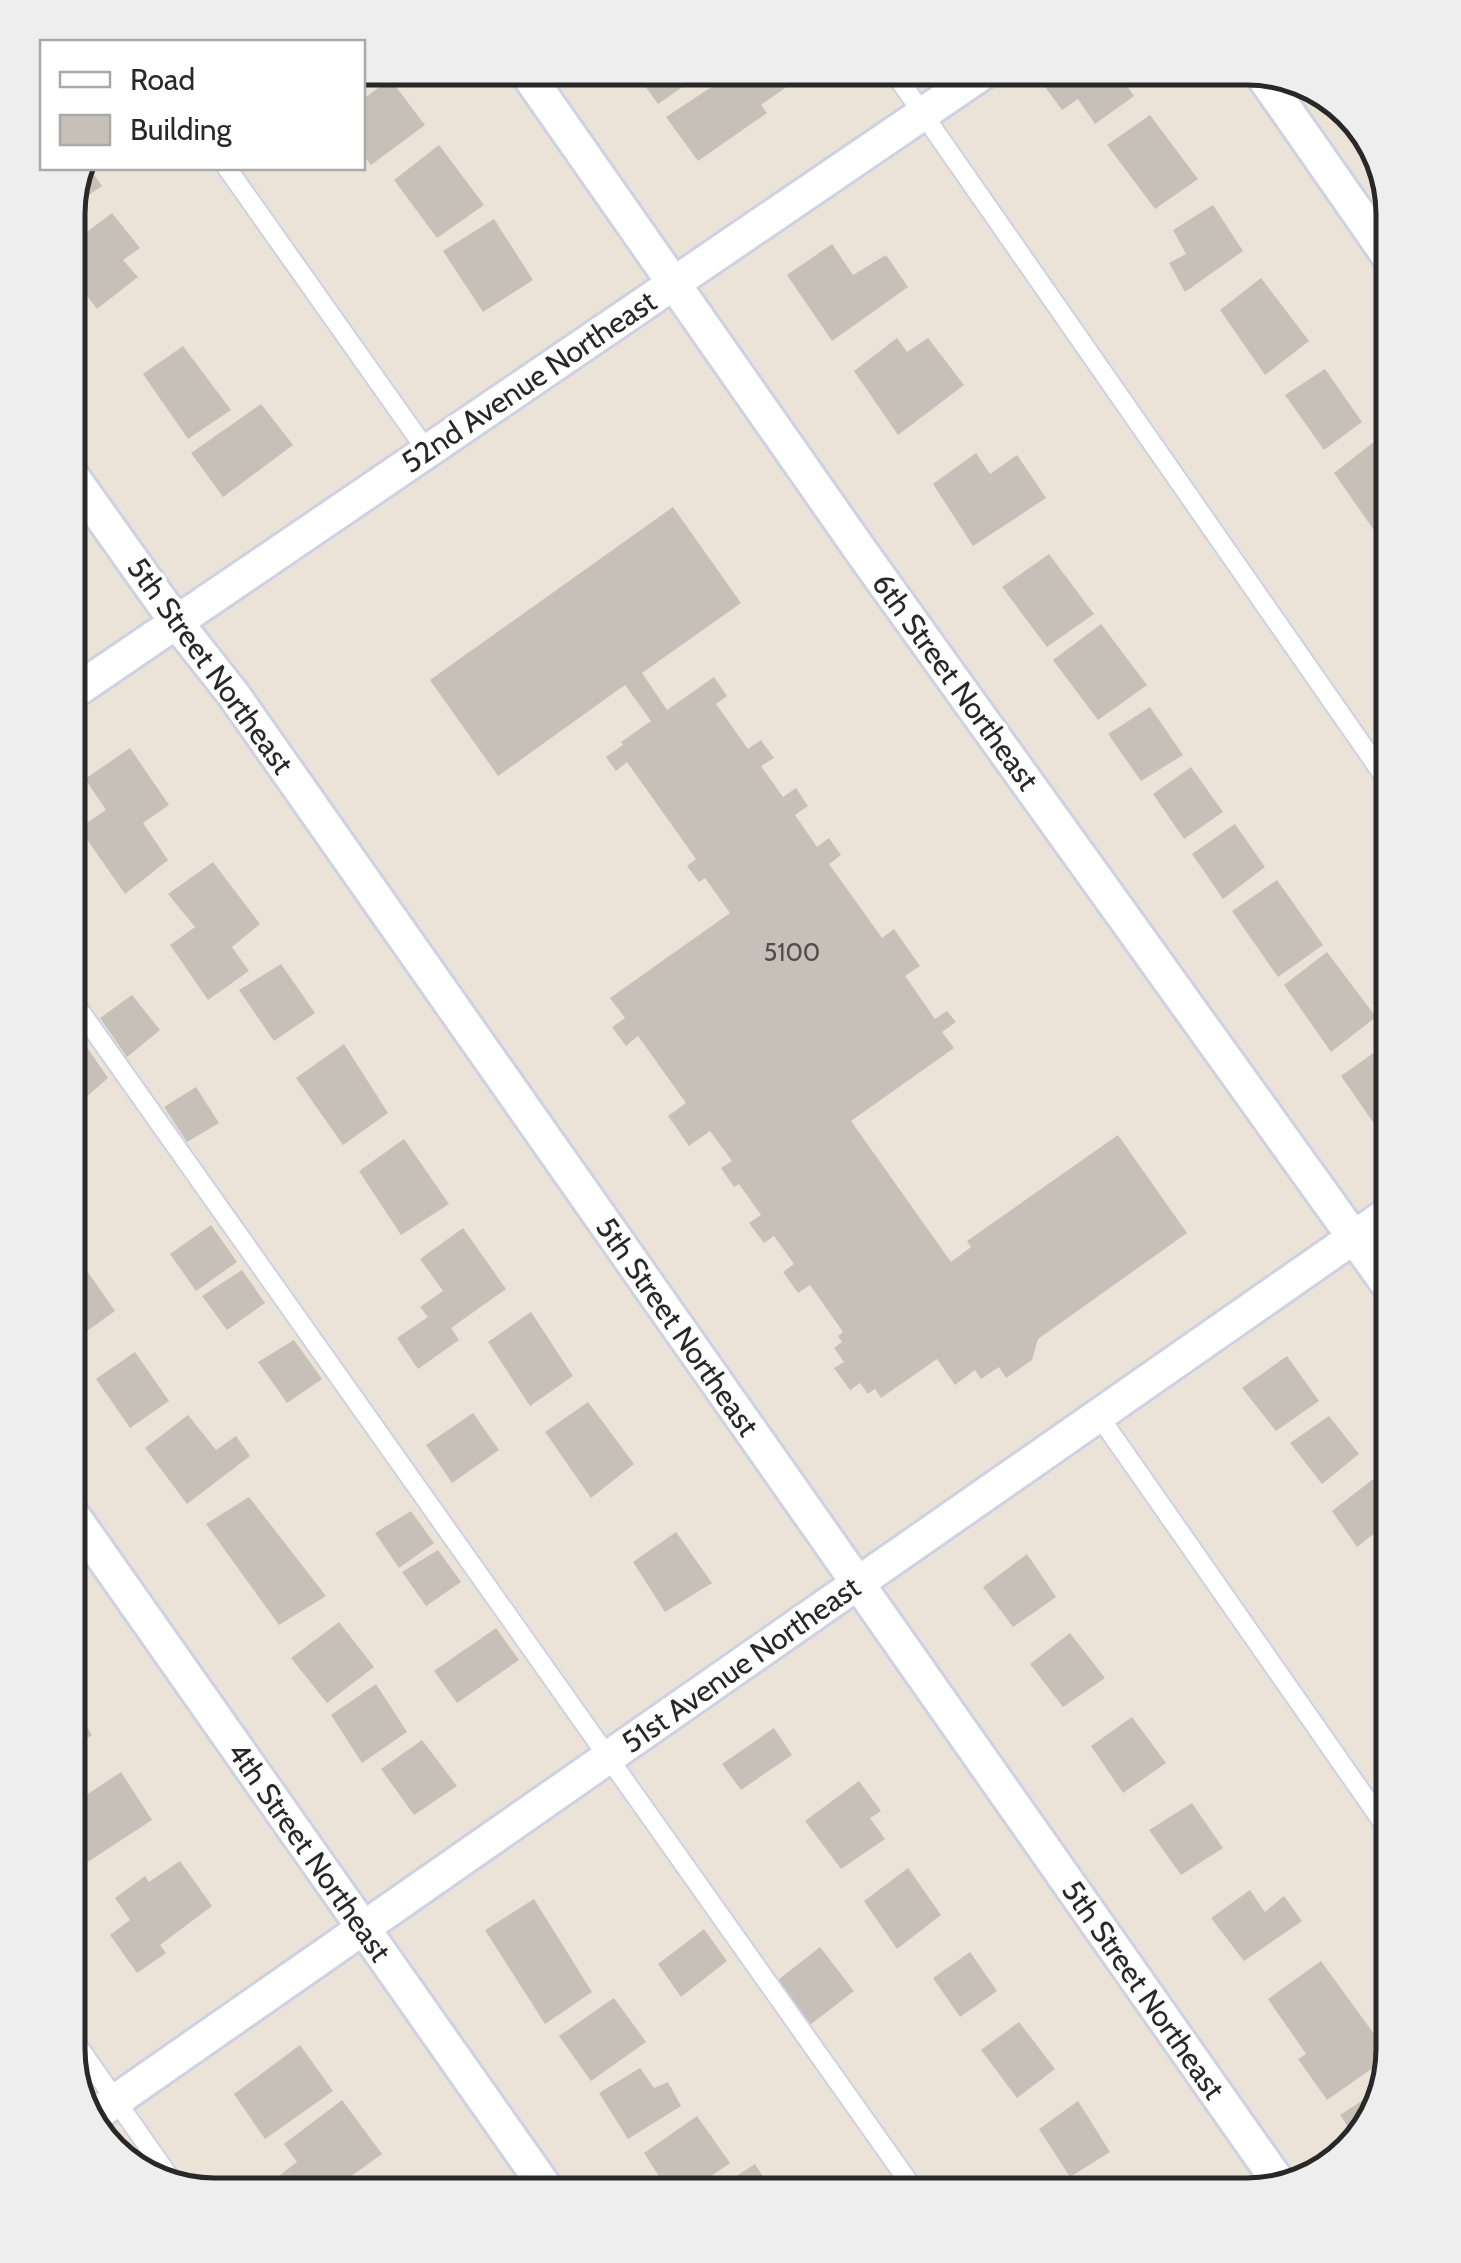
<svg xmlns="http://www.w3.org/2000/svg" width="1461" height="2263" font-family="Cabin,sans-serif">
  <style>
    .building { fill: #c7c0b8 }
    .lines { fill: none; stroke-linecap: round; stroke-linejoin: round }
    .service-casing { stroke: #cdd1e3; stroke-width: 22 }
    .minor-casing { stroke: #cdd1e3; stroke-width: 38 }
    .service { stroke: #fff; stroke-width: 18 }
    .minor { stroke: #fff; stroke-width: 32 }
    .labels { text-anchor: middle; stroke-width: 8; stroke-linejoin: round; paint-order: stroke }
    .number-label { font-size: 25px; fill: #504e4c }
    .street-label { font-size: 30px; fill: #282828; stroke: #fff }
    .rim { fill: none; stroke: #282828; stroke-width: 5 }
  </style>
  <rect width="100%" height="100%" fill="#ece3d8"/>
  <path class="building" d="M632,68H710L658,104Z
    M740,68H775L788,86L761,105L767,113L698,161L666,117Z
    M1066,68H1114L1134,96L1095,124L1078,99L1062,110L1043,84Z
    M390,79L425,125L371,165L362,154V100Z
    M1150,115L1198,179L1155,209L1107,145Z
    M439,145L484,205L437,238L394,180Z
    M85,168H89L102,186L68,209Z
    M1213,205L1243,251L1185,292L1169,263L1186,254L1173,230Z
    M112,213L140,248L123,260L138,277L97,309L68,271V246Z
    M494,219L533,280L483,312L443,251Z
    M832,244L853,275L886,255L908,287L832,341L787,275Z
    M1261,278L1309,341L1265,375L1220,310Z
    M897,338L907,352L928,338L964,385L898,435L854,371Z
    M183,346L231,410L188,439L143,374Z
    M1325,369L1362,422L1324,450L1285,395Z
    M261,404L293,445L223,497L191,453Z
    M1375,441L1393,467V524L1378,536L1334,473Z
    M976,453L990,474L1017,455L1046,498L973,546L933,484Z
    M673,507L741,603L642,673L667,710L714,677L727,696L716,704L748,749L761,740L774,758L761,766L783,797L796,788L808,806L795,815L817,847L829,838L841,855L829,864L882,938L894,929L920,966L905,976L935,1019L947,1011L956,1022L942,1032L954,1048L851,1121L951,1262L971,1247L967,1241L1118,1135L1187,1233L1038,1339L1032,1360L1006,1378L999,1367L981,1379L975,1370L955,1385L937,1359L881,1398L875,1389L868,1394L860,1383L850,1390L834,1368L844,1362L834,1348L842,1342L838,1336L843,1332L810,1285L798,1293L783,1272L794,1264L774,1236L764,1243L749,1223L761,1215L739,1184L734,1187L721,1168L732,1161L710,1131L689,1146L668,1116L686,1103L638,1036L626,1046L612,1027L625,1018L610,998L730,913L705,878L699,882L687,866L696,859L627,762L616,771L606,757L623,745L621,742L651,721L625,685L498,776L430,680Z
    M1049,554L1094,614L1047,647L1002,587Z
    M1101,624L1147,685L1098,720L1053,660Z
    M1150,707L1183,755L1141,781L1108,734Z
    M130,748L169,805L143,823L168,860L125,894L79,828L106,810L85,779Z
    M1191,767L1223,812L1184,839L1153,794Z
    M1235,824L1265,867L1223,899L1192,854Z
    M213,862L260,924L232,947L249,971L208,1000L170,945L195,927L168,894Z
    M1277,880L1323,945L1278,977L1232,911Z
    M1327,952L1376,1017L1331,1052L1284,985Z
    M281,964L315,1013L274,1041L239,990Z
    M132,995L160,1030L127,1057L100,1018Z
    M1393,1039V1112L1375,1125L1341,1076Z
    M344,1044L388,1113L343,1145L296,1078Z
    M86,1046L108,1078L85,1098L68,1076V1061Z
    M196,1087L219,1123L187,1142L164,1107Z
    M404,1139L449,1204L401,1235L359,1171Z
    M211,1225L237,1262L196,1291L170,1254Z
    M463,1228L506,1289L451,1328L459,1340L418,1369L397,1338L428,1317L420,1307L443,1291L420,1259Z
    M85,1268L115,1311L73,1341L68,1334V1280Z
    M242,1270L265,1303L227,1330L202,1296Z
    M531,1312L573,1376L530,1406L488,1342Z
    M294,1340L322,1379L287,1403L258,1362Z
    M135,1352L169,1401L130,1428L96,1379Z
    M1287,1356L1319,1401L1276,1431L1242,1388Z
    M588,1402L634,1464L591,1498L545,1432Z
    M473,1413L499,1450L452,1483L426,1445Z
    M188,1415L216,1450L236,1436L250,1456L187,1504L145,1448Z
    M1329,1416L1359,1454L1322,1484L1290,1443Z
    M1373,1479L1393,1508V1519L1357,1547L1332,1511Z
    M249,1497L326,1596L279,1625L206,1524Z
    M411,1511L434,1543L399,1568L375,1533Z
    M676,1532L712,1583L665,1612L633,1562Z
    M1393,1543V1586L1374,1557Z
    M438,1550L461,1582L426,1606L402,1572Z
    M1027,1554L1056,1597L1013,1627L983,1587Z
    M339,1622L374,1667L327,1703L291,1658Z
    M496,1628L519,1660L457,1703L434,1671Z
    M1070,1633L1105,1678L1063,1707L1030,1664Z
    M376,1684L407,1732L362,1763L331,1715Z
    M68,1696L92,1735L68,1752Z
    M1132,1717L1166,1763L1123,1793L1091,1746Z
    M774,1728L792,1755L741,1790L722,1764Z
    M422,1740L457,1786L414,1815L381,1769Z
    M121,1772L152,1820L83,1865L68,1841V1807Z
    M859,1781L881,1811L870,1818L885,1839L841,1869L805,1821Z
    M1192,1803L1223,1848L1181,1875L1149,1830Z
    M180,1861L212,1906L160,1945L166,1953L137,1973L110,1935L130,1920L115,1898L145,1876L149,1882Z
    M908,1868L941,1915L897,1949L864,1901Z
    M1250,1890L1265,1912L1284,1896L1302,1921L1244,1961L1211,1918Z
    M534,1899L592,1992L545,2024L485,1930Z
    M68,1928L84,1953L68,1964Z
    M704,1929L727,1961L681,1997L658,1964Z
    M820,1947L854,1991L806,2028L773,1984Z
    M970,1952L997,1991L960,2017L933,1978Z
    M1321,1961L1390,2056L1327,2100L1298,2059L1306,2054L1268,1999Z
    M614,1998L646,2042L591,2081L559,2036Z
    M1019,2022L1055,2069L1017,2098L981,2050Z
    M300,2045L333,2091L265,2139L234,2094Z
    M640,2068L654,2088L668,2082L681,2106L628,2139L599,2093Z
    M1383,2087L1374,2123L1356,2139L1340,2115Z
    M342,2100L382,2154L325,2195H254L297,2162L284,2144Z
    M1078,2101L1110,2152L1070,2177L1039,2129Z
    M697,2116L730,2163L684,2195H671L644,2153Z
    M755,2164L775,2195H707Z
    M395,2176L408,2195H369Z"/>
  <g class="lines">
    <g class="service-casing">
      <path id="service" d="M891,68L1393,789
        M227,168L427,451
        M68,994L918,2195
        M1099,1416L1393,1837
        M68,2032L175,2185"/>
    </g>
    <g class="minor-casing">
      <path id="minor" d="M523,68L863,554L1393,1292
        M1257,68L1393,263
        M68,470L176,622L233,694L1282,2187
        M68,696L990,68
        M68,1508L551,2195
        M88,2120L1393,1210"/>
    </g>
    <use href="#service" class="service"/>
    <use href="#minor" class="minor"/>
  </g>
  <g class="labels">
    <g class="number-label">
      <text x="792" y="961">5100</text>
    </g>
    <g class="street-label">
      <text transform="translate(529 382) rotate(-34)" y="10">52nd Avenue Northeast</text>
      <text transform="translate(210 666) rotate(54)" y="10">5th Street Northeast</text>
      <text transform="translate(955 682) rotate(54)" y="10">6th Street Northeast</text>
      <text transform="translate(677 1327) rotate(55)" y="10">5th Street Northeast</text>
      <text transform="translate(741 1665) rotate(-35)" y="10">51st Avenue Northeast</text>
      <text transform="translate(309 1852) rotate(55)" y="10">4th Street Northeast</text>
      <text transform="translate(1143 1990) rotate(55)" y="10">5th Street Northeast</text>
    </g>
  </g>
  <path d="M0 0H1461V2263H0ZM214 85H1247A129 129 0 0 1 1376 214V2049A129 129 0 0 1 1247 2178H214A129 129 0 0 1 85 2049V214A129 129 0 0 1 214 85Z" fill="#eee" fill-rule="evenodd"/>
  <path class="rim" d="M214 85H1247A129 129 0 0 1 1376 214V2049A129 129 0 0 1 1247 2178H214A129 129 0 0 1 85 2049V214A129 129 0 0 1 214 85Z"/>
  <rect x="40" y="40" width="325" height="130" fill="#ffffff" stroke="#a9a9a9" stroke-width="2.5"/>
  <rect x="60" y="72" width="50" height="15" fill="#ffffff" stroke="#a9a9a9" stroke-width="2.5"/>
  <text x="130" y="90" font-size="30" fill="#282828">Road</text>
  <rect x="60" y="115" width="50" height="30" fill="#c7c0b8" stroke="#a9a9a9" stroke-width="2.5"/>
  <text x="130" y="140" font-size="30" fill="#282828">Building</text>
</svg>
